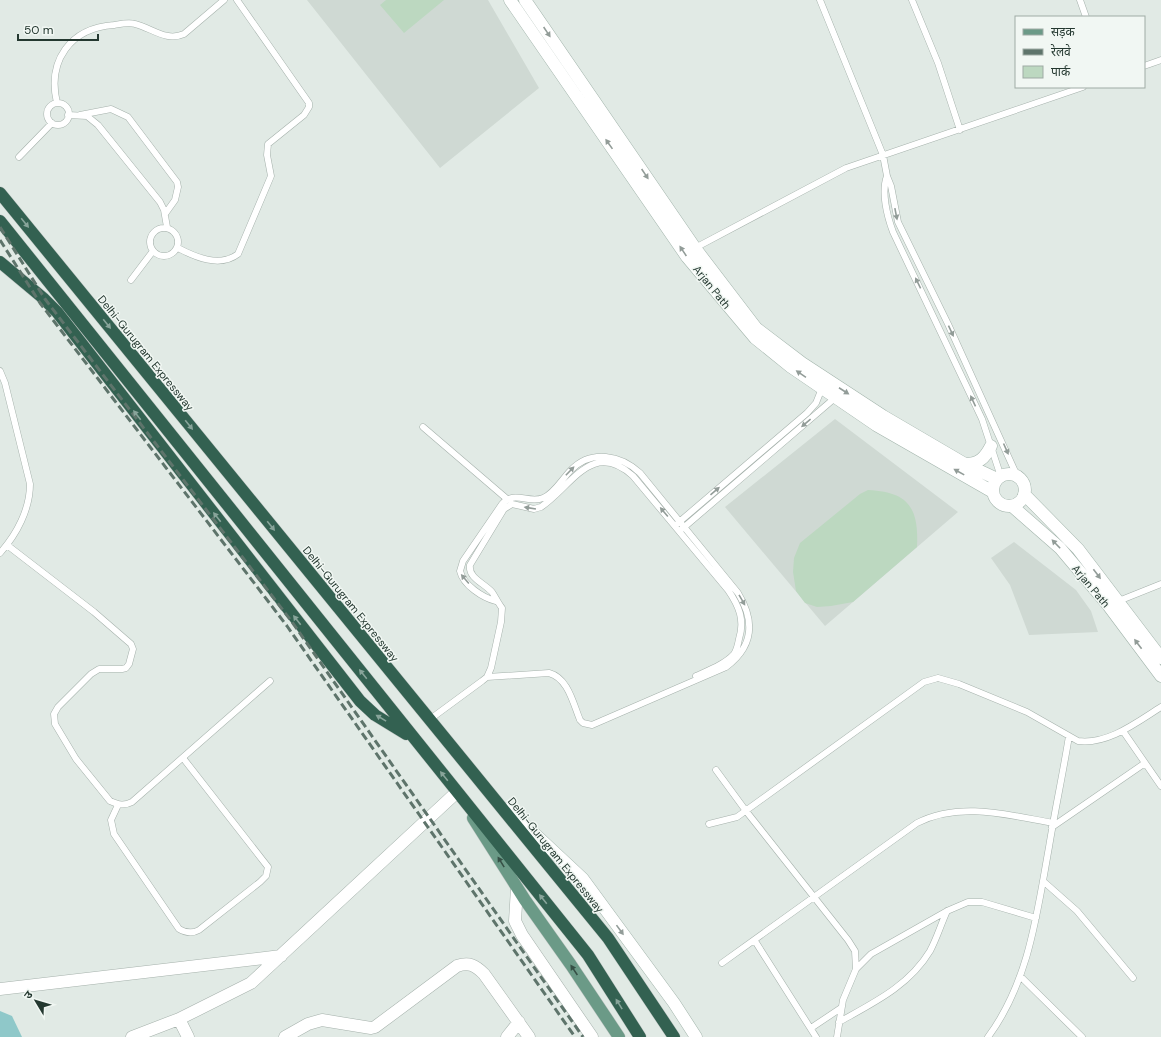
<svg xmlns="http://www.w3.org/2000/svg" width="1161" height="1037" font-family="'DM Sans','Noto Sans Devanagari',sans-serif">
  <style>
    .built { fill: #cfd9d3 }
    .green { fill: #bcd8c0 }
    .water { fill: #8fc8c9 }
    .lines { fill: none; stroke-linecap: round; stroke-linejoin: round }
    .service-casing { stroke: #a5b1ab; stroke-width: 7 }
    .minor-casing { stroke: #a5b1ab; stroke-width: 13 }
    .tertiary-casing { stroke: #a5b1ab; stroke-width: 13 }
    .secondary-casing { stroke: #a2b4ab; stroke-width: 13 }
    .primary-casing { stroke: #c2c7c5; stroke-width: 13 }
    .motorway-casing { stroke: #c2c7c5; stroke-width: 13 }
    .service { stroke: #fff; stroke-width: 6 }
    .minor { stroke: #fff; stroke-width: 12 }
    .tertiary { stroke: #fff; stroke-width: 12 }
    .secondary { stroke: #fff; stroke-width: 12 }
    .primary { stroke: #6b9a87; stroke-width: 12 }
    .motorway { stroke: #336151; stroke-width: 12 }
    .rail { stroke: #5e746b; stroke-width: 3; stroke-dasharray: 8 4; stroke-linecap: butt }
    .oneway { fill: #929c98 }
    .oneway2 { fill: #88a49a }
    .oneway3 { fill: #365046 }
    .labels { text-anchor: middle; stroke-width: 3; stroke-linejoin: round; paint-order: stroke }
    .street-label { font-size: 11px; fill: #243830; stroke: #f1f7f3 }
  </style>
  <rect width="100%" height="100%" fill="#e1eae5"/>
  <path class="built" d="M307,0H488L539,88L440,168Z
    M835,419L958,512L825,626L725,507Z
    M1014,542L1076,590L1091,611L1098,632L1029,635L1010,585L991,558Z"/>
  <path class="green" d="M386,0H444L404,33L380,5Z
    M868,490C908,492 919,507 917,547L853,602L831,606L817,607L805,603L796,591L793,572L794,558L800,543L860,494Z"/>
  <path class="water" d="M0,1011L12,1016L22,1037H0Z"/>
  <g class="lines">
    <g class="service-casing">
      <path id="service" d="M820,0L883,155L887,176L891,186L898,222L948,324L1018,478
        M912,0L938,63L960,130
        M1080,0L1086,17
        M1144,66L1161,60
        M57,103C47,61 70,28 114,25C120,24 129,22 135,24C152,28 166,42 184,34L224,0
        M47 114a11 11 0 1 1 22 0a11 11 0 1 1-22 0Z
        M68,115L87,116L98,125L160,202L164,210L167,227
        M80,115L111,109L128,117L177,182L178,187L175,200L165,214
        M19,157L52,123
        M887,176C881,192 887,216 893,232L982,419L1001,477
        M150 242a14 14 0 1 1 28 0a14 14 0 1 1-28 0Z
        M178,248C195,257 220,268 238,254L271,176L267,155L268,144L304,115L309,107V103L237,0
        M695,248L846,168L1083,87
        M131,280L153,251
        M0,371L5,383L30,484C30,509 17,534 0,553
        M423,427L507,499
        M678,523L807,413L816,403L822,388
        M682,529L836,397
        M7,545L94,612L131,644L133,649L129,664L126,668L122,669H99L91,674L58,707L54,714L55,724L76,759L110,801C119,805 124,806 132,802L270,681
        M1116,602L1161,584
        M487,677L549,673C568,678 573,703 580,720L583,723L592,725L726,667C754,646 755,621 738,593L640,473C621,455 591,449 571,470C562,479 554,494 543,498C529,504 514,490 502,504L463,561L460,571C463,585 483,598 496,601
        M429,720L482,681L487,677L491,668L501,622L502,608C498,603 495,596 492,592C484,583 468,578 470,565L504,509L512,504L534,509L541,507C572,486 592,439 633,476L728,590C739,606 745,620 739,639C738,644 737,650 734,654C725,664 709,670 696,676
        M1123,731L1161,786
        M716,770L746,811L848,940L855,951L856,969
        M118,805L111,820L114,834L179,929C186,933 192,934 199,930L260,882L266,876L268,867L183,758
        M709,824L737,817L924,682L938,678L959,684L1027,712L1078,741C1108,745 1137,722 1161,707
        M1052,827L1145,763
        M1043,881L1077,911L1133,978
        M755,941L816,1037
        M722,963L917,823C960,801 1008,815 1053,823
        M1021,977L1082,1037
        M839,1022C873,1003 909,986 930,951C937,938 941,924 947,911
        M811,1028L841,1008
        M837,1037L843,1000L856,969L871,954L947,911L968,902H982L1036,918
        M988,1037C1029,982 1037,913 1049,847C1055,810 1063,773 1069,736"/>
    </g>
    <g class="minor-casing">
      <path id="minor" d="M0,989L281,956
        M179,1019L188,1037
        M132,1037L179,1019L251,983L457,792
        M285,1037L308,1024L322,1020L371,1028L375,1027L457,966C469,962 475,965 484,974L529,1037
        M507,1037L519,1022"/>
    </g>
    <g class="tertiary-casing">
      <path id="tertiary" d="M517,888L515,921L522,935L592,1037"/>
    </g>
    <g class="secondary-casing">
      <path id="secondary" d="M510,0L687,257L755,338L791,367L876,425L993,492
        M525,0L695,248L756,328L802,363L883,416L965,464L997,479
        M965,464C979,464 985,458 991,446
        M993 490a16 16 0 1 1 32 0a16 16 0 1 1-32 0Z
        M1024,494L1078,549L1161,658
        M1012,506L1060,548L1108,605L1161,676
        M508,809L583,879L674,1003L696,1037"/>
    </g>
    <g class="primary-casing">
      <path id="primary" d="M473,818L525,900L571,965L619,1037"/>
    </g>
    <g class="motorway-casing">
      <path id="motorway" d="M0,193L608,938L674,1037
        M0,221L588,955L640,1037
        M0,262L43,298L57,312L360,701L375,715L406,734"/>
    </g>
    <use href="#service" class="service"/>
    <use href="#minor" class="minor"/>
    <use href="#tertiary" class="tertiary"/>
    <use href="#secondary" class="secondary"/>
    <use href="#primary" class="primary"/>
    <use href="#motorway" class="motorway"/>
    <path class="rail" d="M0,227L45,299L292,622L583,1037
      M0,240L40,303L287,626L575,1037"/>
  </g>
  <defs><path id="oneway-solid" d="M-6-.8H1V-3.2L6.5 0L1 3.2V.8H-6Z"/></defs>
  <g class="oneway">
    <use href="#oneway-solid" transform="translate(547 32) rotate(56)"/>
    <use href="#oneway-solid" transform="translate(609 144) rotate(-125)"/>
    <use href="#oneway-solid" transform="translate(645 174) rotate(56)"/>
    <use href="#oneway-solid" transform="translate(896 214) rotate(79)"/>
    <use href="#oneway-solid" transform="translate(683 251) rotate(-124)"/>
    <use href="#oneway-solid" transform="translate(918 283) rotate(-116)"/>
    <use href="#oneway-solid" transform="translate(951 331) rotate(65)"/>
    <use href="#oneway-solid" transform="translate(801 374) rotate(-146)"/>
    <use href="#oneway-solid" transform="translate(844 391) rotate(33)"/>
    <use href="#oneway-solid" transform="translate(973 401) rotate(-115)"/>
    <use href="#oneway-solid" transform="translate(806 423) rotate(140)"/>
    <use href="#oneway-solid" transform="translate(1006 449) rotate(66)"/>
    <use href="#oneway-solid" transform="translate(570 471) rotate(-46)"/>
    <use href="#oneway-solid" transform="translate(959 472) rotate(-151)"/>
    <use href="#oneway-solid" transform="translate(715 491) rotate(-41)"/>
    <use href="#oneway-solid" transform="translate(530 508) rotate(-171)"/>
    <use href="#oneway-solid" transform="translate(664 512) rotate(-130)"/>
    <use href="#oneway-solid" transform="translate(1056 544) rotate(-134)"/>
    <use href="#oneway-solid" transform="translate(1097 574) rotate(53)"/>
    <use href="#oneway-solid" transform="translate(465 579) rotate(-130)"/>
    <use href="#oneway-solid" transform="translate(742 600) rotate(60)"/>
    <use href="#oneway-solid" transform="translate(1138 644) rotate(-127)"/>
    <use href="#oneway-solid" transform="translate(620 930) rotate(54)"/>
  </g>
  <g class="oneway2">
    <use href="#oneway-solid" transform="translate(25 223) rotate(51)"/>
    <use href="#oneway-solid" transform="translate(107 324) rotate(51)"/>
    <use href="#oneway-solid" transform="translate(137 415) rotate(-128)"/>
    <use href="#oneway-solid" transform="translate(189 425) rotate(51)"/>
    <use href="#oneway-solid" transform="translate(217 517) rotate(-128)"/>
    <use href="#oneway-solid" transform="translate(271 526) rotate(51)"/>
    <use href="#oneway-solid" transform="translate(297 620) rotate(-128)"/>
    <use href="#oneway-solid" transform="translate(363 674) rotate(-129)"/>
    <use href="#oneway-solid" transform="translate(381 718) rotate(-149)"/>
    <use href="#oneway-solid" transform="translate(444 776) rotate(-129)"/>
    <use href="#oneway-solid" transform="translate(543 899) rotate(-129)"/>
    <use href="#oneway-solid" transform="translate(619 1004) rotate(-122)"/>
  </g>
  <g class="oneway3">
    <use href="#oneway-solid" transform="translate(501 862) rotate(-122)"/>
    <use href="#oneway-solid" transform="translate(574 970) rotate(-124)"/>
  </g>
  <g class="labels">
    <g class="street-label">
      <text transform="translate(712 287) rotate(51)" y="4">Arjan Path</text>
      <text transform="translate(146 353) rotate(51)" y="4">Delhi-Gurugram Expressway</text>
      <text transform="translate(1091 586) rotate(50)" y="4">Arjan Path</text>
      <text transform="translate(351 604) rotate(51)" y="4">Delhi-Gurugram Expressway</text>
      <text transform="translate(556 855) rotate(51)" y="4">Delhi-Gurugram Expressway</text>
    </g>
  </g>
  <rect x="1015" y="16" width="130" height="72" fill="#f1f7f3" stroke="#9faba5"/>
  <rect x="1023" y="29" width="20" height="6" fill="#6b9a87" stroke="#9faba5"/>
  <text x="1051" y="36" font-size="12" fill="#243830">सड़क</text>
  <rect x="1023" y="49" width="20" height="6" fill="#5e746b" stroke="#9faba5"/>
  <text x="1051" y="56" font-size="12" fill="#243830">रेलवे</text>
  <rect x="1023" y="66" width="20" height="12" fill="#bcd8c0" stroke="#9faba5"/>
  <text x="1051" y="76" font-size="12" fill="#243830">पार्क</text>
  <g transform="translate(36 1001) rotate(308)" stroke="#f1f7f3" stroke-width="3" paint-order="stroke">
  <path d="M0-3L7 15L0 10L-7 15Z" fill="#243830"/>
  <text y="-6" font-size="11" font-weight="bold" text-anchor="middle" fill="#243830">उ</text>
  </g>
  <path d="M18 34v6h80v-6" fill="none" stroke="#243830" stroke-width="2"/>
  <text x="24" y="34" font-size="12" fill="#243830" stroke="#f1f7f3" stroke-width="3" paint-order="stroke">50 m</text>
</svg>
